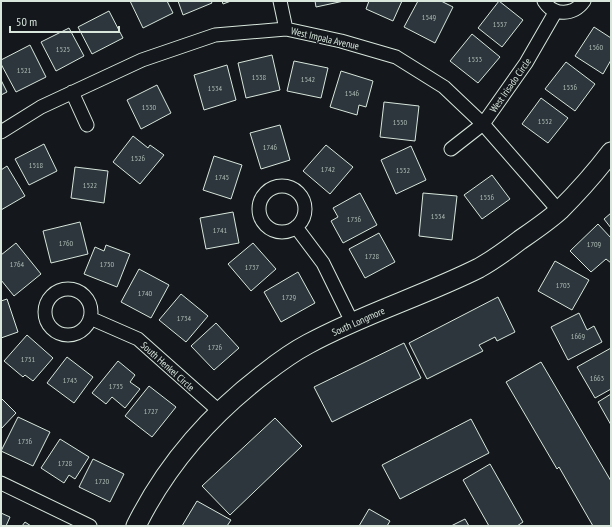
<svg xmlns="http://www.w3.org/2000/svg" width="612" height="527" font-family="'PT Sans Narrow',sans-serif">
  <style>
    .building { fill: #2c363c; stroke: #d8e6dc }
    .lines { fill: none; stroke-linecap: round; stroke-linejoin: round }
    .street-casing { stroke: #d8e6dc; stroke-width: 15 }
    .secondary-casing { stroke: #d8e6dc; stroke-width: 21 }
    .street { stroke: #14181c; stroke-width: 13 }
    .secondary { stroke: #14181c; stroke-width: 19 }
    .labels { text-anchor: middle; stroke-width: 3; stroke-linejoin: round; paint-order: stroke }
    .number-label { font-size: 8px; fill: #adbab4 }
    .street-label { font-size: 10px; fill: #d8e6dc; stroke: #14181c }
  </style>
  <rect width="100%" height="100%" fill="#14181c"/>
  <path class="building" d="M130,1H167L173,13L143,28Z
    M178,1H211L212,3L183,15Z
    M222,1H231L223,4Z
    M315,1H344L316,7Z
    M369,1H402L393,21L366,9Z
    M418,1H441L453,7L435,43L404,27Z
    M499,1L523,20L502,47L478,28Z
    M109,11L123,38L92,54L78,27Z
    M594,27L611,38V60L603,74L575,56Z
    M69,28L84,56L56,71L41,42Z
    M472,34L500,57L478,83L450,61Z
    M30,45L46,77L16,92L1,64V60Z
    M272,55L280,90L246,98L238,63Z
    M294,61L328,68L321,98L287,91Z
    M566,62L595,84L575,111L545,89Z
    M227,65L236,100L204,110L194,75Z
    M341,71L373,81L366,107L359,105L357,115L330,107Z
    M1,80L7,92L1,95Z
    M157,85L171,113L141,129L127,100Z
    M541,98L568,118L548,143L522,124Z
    M384,102L419,106L415,141L380,137Z
    M280,125L290,160L261,169L250,133Z
    M133,136L148,148L150,145L164,155L140,184L113,162Z
    M44,144L57,171L29,185L15,159Z
    M326,145L353,167L330,194L303,171Z
    M411,146L426,180L396,194L381,160Z
    M214,156L242,165L231,199L203,190Z
    M7,166L25,196L1,210V170Z
    M75,167L108,171L104,203L71,198Z
    M492,175L510,199L482,219L464,195Z
    M360,193L377,225L343,243L331,221L338,217L333,208Z
    M423,193L457,196L452,240L419,236Z
    M233,212L239,243L206,249L200,218Z
    M611,213V228L604,219Z
    M80,222L88,254L51,263L43,231Z
    M598,224L611,238V263L606,259L591,272L570,251Z
    M379,233L395,262L365,278L349,249Z
    M16,243L41,274L14,296L1,280V255Z
    M253,243L276,269L251,291L228,264Z
    M106,245L130,254L117,287L84,274L95,247L104,251Z
    M555,261L589,280L572,310L538,291Z
    M139,269L169,285L151,318L121,302Z
    M298,272L315,303L281,322L264,292Z
    M181,294L208,316L186,342L159,320Z
    M498,297L515,332L497,341L495,337L479,345L483,351L427,379L409,343Z
    M7,299L18,332L1,338V301Z
    M579,313L587,330L594,326L602,342L568,360L551,327Z
    M216,323L239,348L214,370L191,346Z
    M27,335L53,358L33,381L25,375L23,377L4,361Z
    M404,343L421,378L332,422L314,387Z
    M611,348V389L595,398L577,367Z
    M67,357L93,377L74,403L47,383Z
    M118,361L135,375L130,382L140,389L125,408L112,397L106,404L92,393Z
    M541,362L611,481V526H593L559,467L557,469L506,382Z
    M149,386L176,407L152,437L125,416Z
    M611,394V425L598,402Z
    M1,398L16,413L1,429Z
    M18,417L50,432L33,466L1,451Z
    M275,418L302,446L230,515L202,486Z
    M471,419L489,453L400,499L382,465Z
    M60,439L89,457L75,479L69,475L64,483L41,468Z
    M93,459L124,474L110,502L79,487Z
    M490,464L523,522L517,526H489L463,480Z
    M197,501L231,520L227,526H182Z
    M369,509L390,521L387,526H359Z
    M1,513L10,517L6,526H1Z
    M465,519L469,526H451Z
    M25,522L31,526H22Z"/>
  <g class="lines">
    <g class="street-casing">
      <path id="street" d="M280,1L286,29
        M544,1C554,17 574,15 584,1
        M72,92L87,125
        M1,132L41,107L142,60L215,35L286,29L341,41L396,57L444,87L483,124L559,211
        M451,149L483,124L526,63L556,11
        M259 209a23 23 0 1 1 46 0a23 23 0 1 1-46 0Z
        M296,227L323,263L352,322
        M45 312a23 23 0 1 1 46 0a23 23 0 1 1-46 0Z
        M90,318L138,339L219,411
        M1,483L90,526"/>
    </g>
    <g class="secondary-casing">
      <path id="secondary" d="M136,526C166,465 211,414 265,373C279,362 293,352 308,344C363,314 423,296 479,268C493,260 507,250 520,240C533,231 548,221 560,210C578,192 595,173 611,152"/>
    </g>
    <use href="#street" class="street"/>
    <use href="#secondary" class="secondary"/>
  </g>
  <g class="labels">
    <g class="number-label">
      <text x="429" y="20">1549</text>
      <text x="500" y="27">1557</text>
      <text x="596" y="50">1560</text>
      <text x="63" y="52">1525</text>
      <text x="475" y="62">1553</text>
      <text x="24" y="73">1521</text>
      <text x="259" y="80">1538</text>
      <text x="308" y="82">1542</text>
      <text x="570" y="90">1556</text>
      <text x="215" y="91">1534</text>
      <text x="352" y="96">1546</text>
      <text x="149" y="110">1530</text>
      <text x="545" y="124">1552</text>
      <text x="400" y="125">1550</text>
      <text x="270" y="150">1746</text>
      <text x="138" y="161">1526</text>
      <text x="36" y="168">1518</text>
      <text x="328" y="172">1742</text>
      <text x="403" y="173">1552</text>
      <text x="222" y="180">1745</text>
      <text x="90" y="188">1522</text>
      <text x="487" y="200">1556</text>
      <text x="438" y="219">1554</text>
      <text x="354" y="222">1736</text>
      <text x="220" y="233">1741</text>
      <text x="66" y="246">1760</text>
      <text x="594" y="247">1709</text>
      <text x="372" y="259">1728</text>
      <text x="17" y="267">1764</text>
      <text x="107" y="267">1750</text>
      <text x="252" y="270">1737</text>
      <text x="563" y="288">1703</text>
      <text x="145" y="296">1740</text>
      <text x="289" y="300">1729</text>
      <text x="184" y="321">1734</text>
      <text x="578" y="339">1669</text>
      <text x="215" y="350">1726</text>
      <text x="28" y="362">1751</text>
      <text x="597" y="381">1663</text>
      <text x="70" y="383">1743</text>
      <text x="116" y="389">1735</text>
      <text x="151" y="414">1727</text>
      <text x="25" y="444">1736</text>
      <text x="65" y="466">1728</text>
      <text x="102" y="484">1720</text>
    </g>
    <g class="street-label">
      <text transform="translate(325 38) rotate(13)" y="4">West Impala Avenue</text>
      <text transform="translate(510 85) rotate(-55)" y="4">West Irisado Circle</text>
      <text transform="translate(358 321) rotate(-24)" y="4">South Longmore</text>
      <text transform="translate(168 366) rotate(42)" y="4">South Henkel Circle</text>
    </g>
  </g>
  <rect width="612" height="527" fill="none" stroke="#d8e6dc" stroke-width="4"/>
  <path d="M10 26v6h109v-6" fill="none" stroke="#d8e6dc" stroke-width="2"/>
  <text x="16" y="26" font-size="12" fill="#d8e6dc" stroke="#14181c" stroke-width="3" paint-order="stroke">50 m</text>
</svg>
